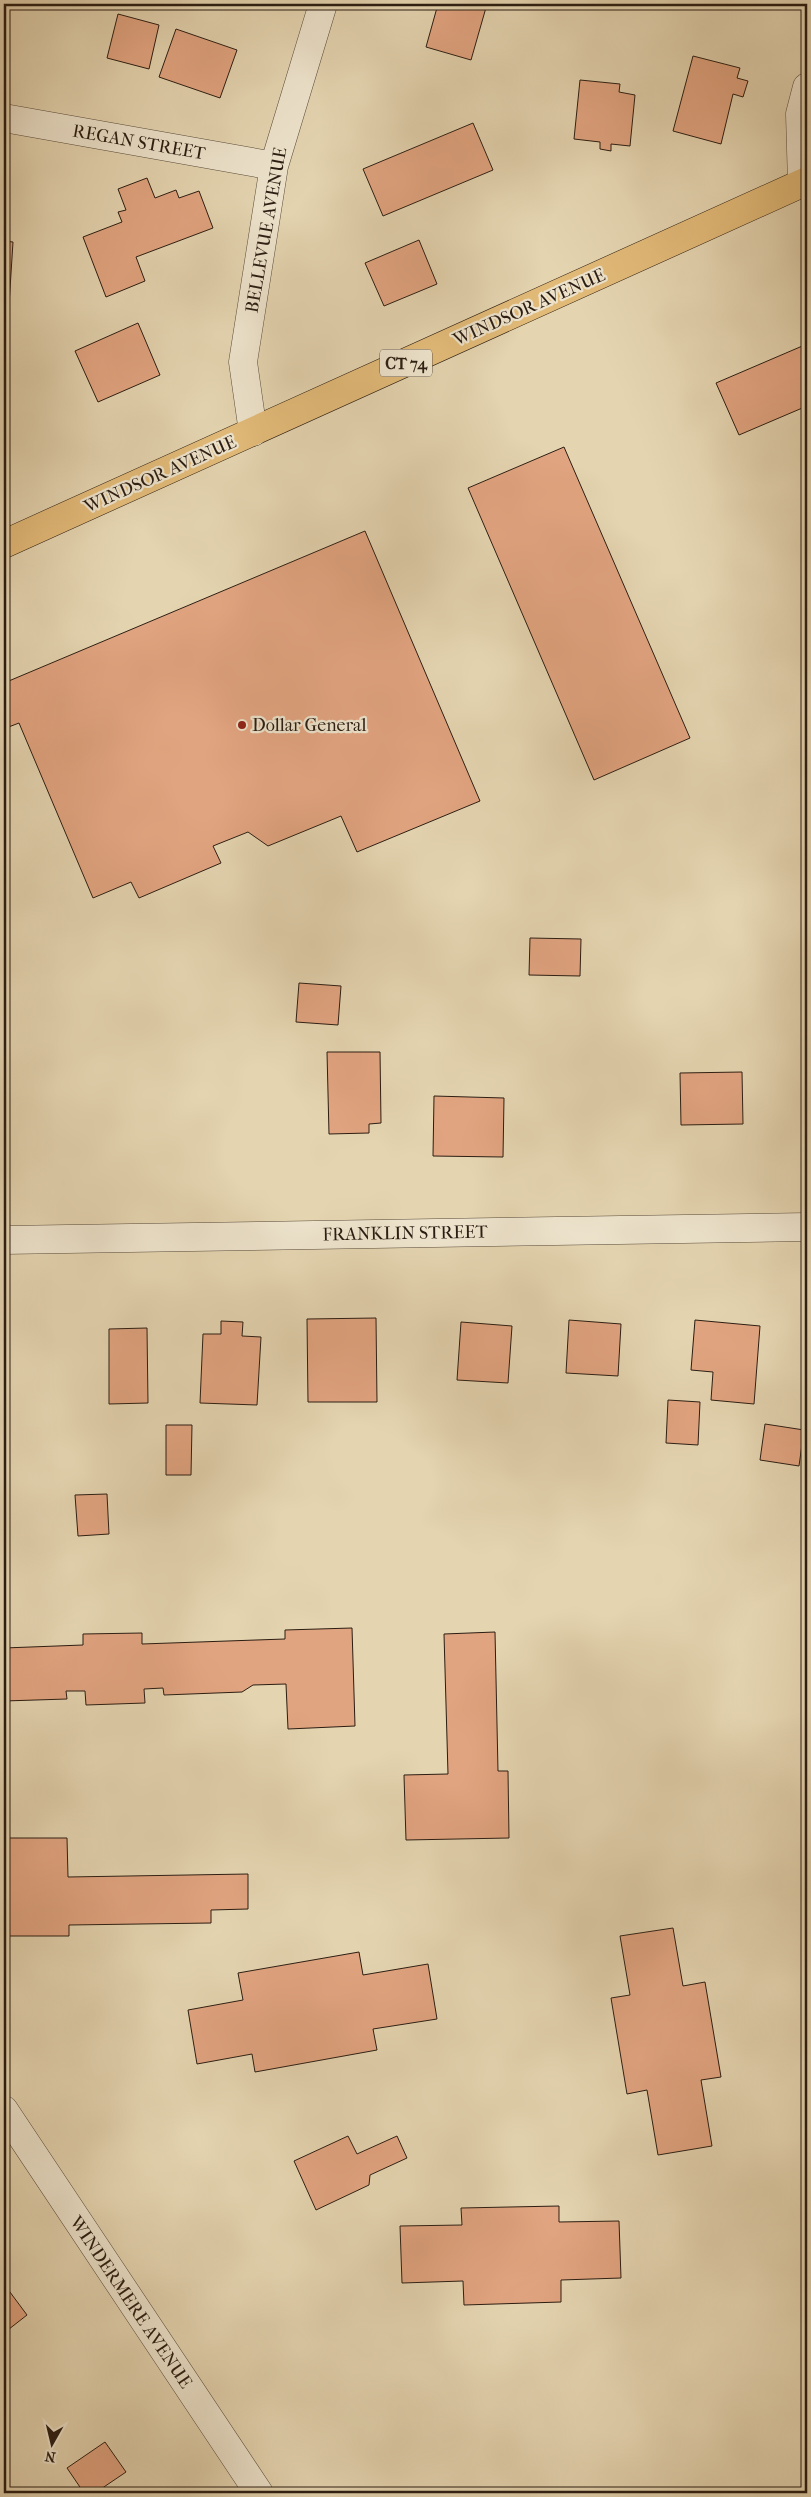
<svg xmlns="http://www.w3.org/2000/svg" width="811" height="2497" font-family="'IM FELL French Canon',serif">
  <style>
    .building { fill: #e1a480; stroke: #2b1d12 }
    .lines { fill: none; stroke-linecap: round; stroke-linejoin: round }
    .minor-casing { stroke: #594b3a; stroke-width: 29 }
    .primary-casing { stroke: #2b1d12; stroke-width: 29 }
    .minor { stroke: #ede3cc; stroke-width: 28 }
    .primary { stroke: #e2ba78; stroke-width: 28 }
    .poi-dot { fill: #8f2418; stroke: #ede3cc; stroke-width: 2 }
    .labels { text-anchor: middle; stroke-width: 4.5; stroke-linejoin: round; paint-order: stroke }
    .shield { fill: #ede3cc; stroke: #65584a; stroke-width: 1 }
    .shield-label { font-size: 16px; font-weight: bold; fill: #2b1d12 }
    .street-label { font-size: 18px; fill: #2b1d12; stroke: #ede3cc }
    .poi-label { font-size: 18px; fill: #2b1d12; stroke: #ede3cc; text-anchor: start }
  </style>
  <rect width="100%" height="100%" fill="#e4d4b0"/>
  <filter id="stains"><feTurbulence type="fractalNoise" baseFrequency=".004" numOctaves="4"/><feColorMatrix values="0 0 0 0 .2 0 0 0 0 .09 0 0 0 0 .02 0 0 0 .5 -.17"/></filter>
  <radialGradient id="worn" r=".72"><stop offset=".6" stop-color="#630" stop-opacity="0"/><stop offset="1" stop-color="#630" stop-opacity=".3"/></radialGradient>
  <path class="building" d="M438,4H487L471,60L426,47Z
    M118,14L159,25L149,69L107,58Z
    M176,29L237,50L220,98L159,77Z
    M693,56L740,68L737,78L748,81L743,97L733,94L721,144L673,131Z
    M580,80L620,84L619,92L635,95L630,146L611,144V151L600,149V142L574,139Z
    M473,123L493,170L383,216L363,169Z
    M147,178L155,198L176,190L179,198L199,191L213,228L136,257L145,281L106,297L83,237L122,222L118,212L126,210L118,189Z
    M419,240L437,284L384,306L365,263Z
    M4,241L13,242L4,383Z
    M138,323L160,375L98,402L75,351Z
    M807,344V406L739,435L716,383Z
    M564,447L690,738L594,780L468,488Z
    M365,531L480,801L357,852L341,816L268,846L248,832L213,846L221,863L139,898L131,882L93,898L19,723L6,728L4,723V683Z
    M530,938L581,939L580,976L529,975Z
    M299,983L341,986L338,1025L296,1022Z
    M327,1052H380L381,1123L369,1124V1133L329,1134Z
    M742,1072L743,1124L681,1125L680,1073Z
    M434,1096L504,1098L503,1157L433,1156Z
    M376,1318L377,1402H308L307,1319Z
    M569,1320L621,1324L618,1376L566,1373Z
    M695,1320L760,1326L754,1404L711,1400L713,1372L691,1370Z
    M221,1321L243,1322L242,1336L261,1337L257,1405L200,1403L203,1334H221Z
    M461,1322L512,1326L508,1383L457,1380Z
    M147,1328L148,1403L109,1404V1329Z
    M668,1400L700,1402L698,1445L666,1443Z
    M765,1424L804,1430L799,1466L760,1460Z
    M166,1425H192L191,1475H166Z
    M107,1494L109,1534L78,1536L75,1495Z
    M352,1628L355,1726L288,1729L286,1684L253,1685L242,1692L164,1695L163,1688L144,1689L145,1703L86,1705L85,1691H66L67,1699L4,1701V1648L83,1645V1634L142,1633V1644L285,1639V1630Z
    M495,1632L498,1771H508L509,1838L406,1840L404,1775L448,1774L444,1634Z
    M4,1838H67L68,1877L248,1874V1909L211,1910V1923L69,1925V1936H4Z
    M673,1928L683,1986L705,1982L721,2077L701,2080L712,2146L658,2155L647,2090L627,2094L611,1998L630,1995L620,1936Z
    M359,1952L363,1975L428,1964L437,2019L373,2029L377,2050L255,2072L252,2054L197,2064L188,2010L243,2000L238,1973Z
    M348,2136L357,2154L397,2136L407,2158L370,2175L369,2185L316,2210L294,2161Z
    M559,2206V2222L619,2221L621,2278L561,2280V2302L464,2305L463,2281L402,2283L400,2226L462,2225L461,2208Z
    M4,2284L27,2315L4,2333Z
    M105,2442L126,2472L95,2493H84L67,2468Z"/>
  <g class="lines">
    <g class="minor-casing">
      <path id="minor" d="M4,118L274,166
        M802,183L800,114L807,87
        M253,432L243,362L274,166L323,4
        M4,1240L807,1227
        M4,2110L259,2493"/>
    </g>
    <g class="primary-casing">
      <path id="primary" d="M4,544L807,181"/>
    </g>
    <use href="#minor" class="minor"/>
    <use href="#primary" class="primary"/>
  </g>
  <circle class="poi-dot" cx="242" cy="725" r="5"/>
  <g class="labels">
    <rect class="shield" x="380" y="349.5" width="52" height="27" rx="4"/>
    <g class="shield-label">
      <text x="406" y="369">CT 74</text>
    </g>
    <g class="street-label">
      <text transform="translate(139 142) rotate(10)" y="6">REGAN STREET</text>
      <text transform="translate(266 230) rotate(-80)" y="6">BELLEVUE AVENUE</text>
      <text transform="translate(529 307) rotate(-24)" y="6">WINDSOR AVENUE</text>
      <text transform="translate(160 474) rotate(-24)" y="6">WINDSOR AVENUE</text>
      <text transform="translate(405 1233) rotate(-1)" y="6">FRANKLIN STREET</text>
      <text transform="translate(131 2302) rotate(56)" y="6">WINDERMERE AVENUE</text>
    </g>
    <g class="poi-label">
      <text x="252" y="731">Dollar General</text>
    </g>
  </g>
  <rect width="811" height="2497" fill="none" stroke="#e4d4b0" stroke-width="20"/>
  <rect x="5" y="5" width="801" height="2487" fill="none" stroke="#2b1d12" stroke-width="2.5"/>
  <rect x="10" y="10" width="791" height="2477" fill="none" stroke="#2b1d12"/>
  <g transform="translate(52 2444) rotate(188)" stroke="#ede3cc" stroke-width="4" paint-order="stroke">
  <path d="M0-4L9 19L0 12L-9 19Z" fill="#2b1d12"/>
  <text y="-8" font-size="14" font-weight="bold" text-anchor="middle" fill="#2b1d12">N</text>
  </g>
  <rect width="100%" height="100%" filter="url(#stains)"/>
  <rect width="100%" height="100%" fill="url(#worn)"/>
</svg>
